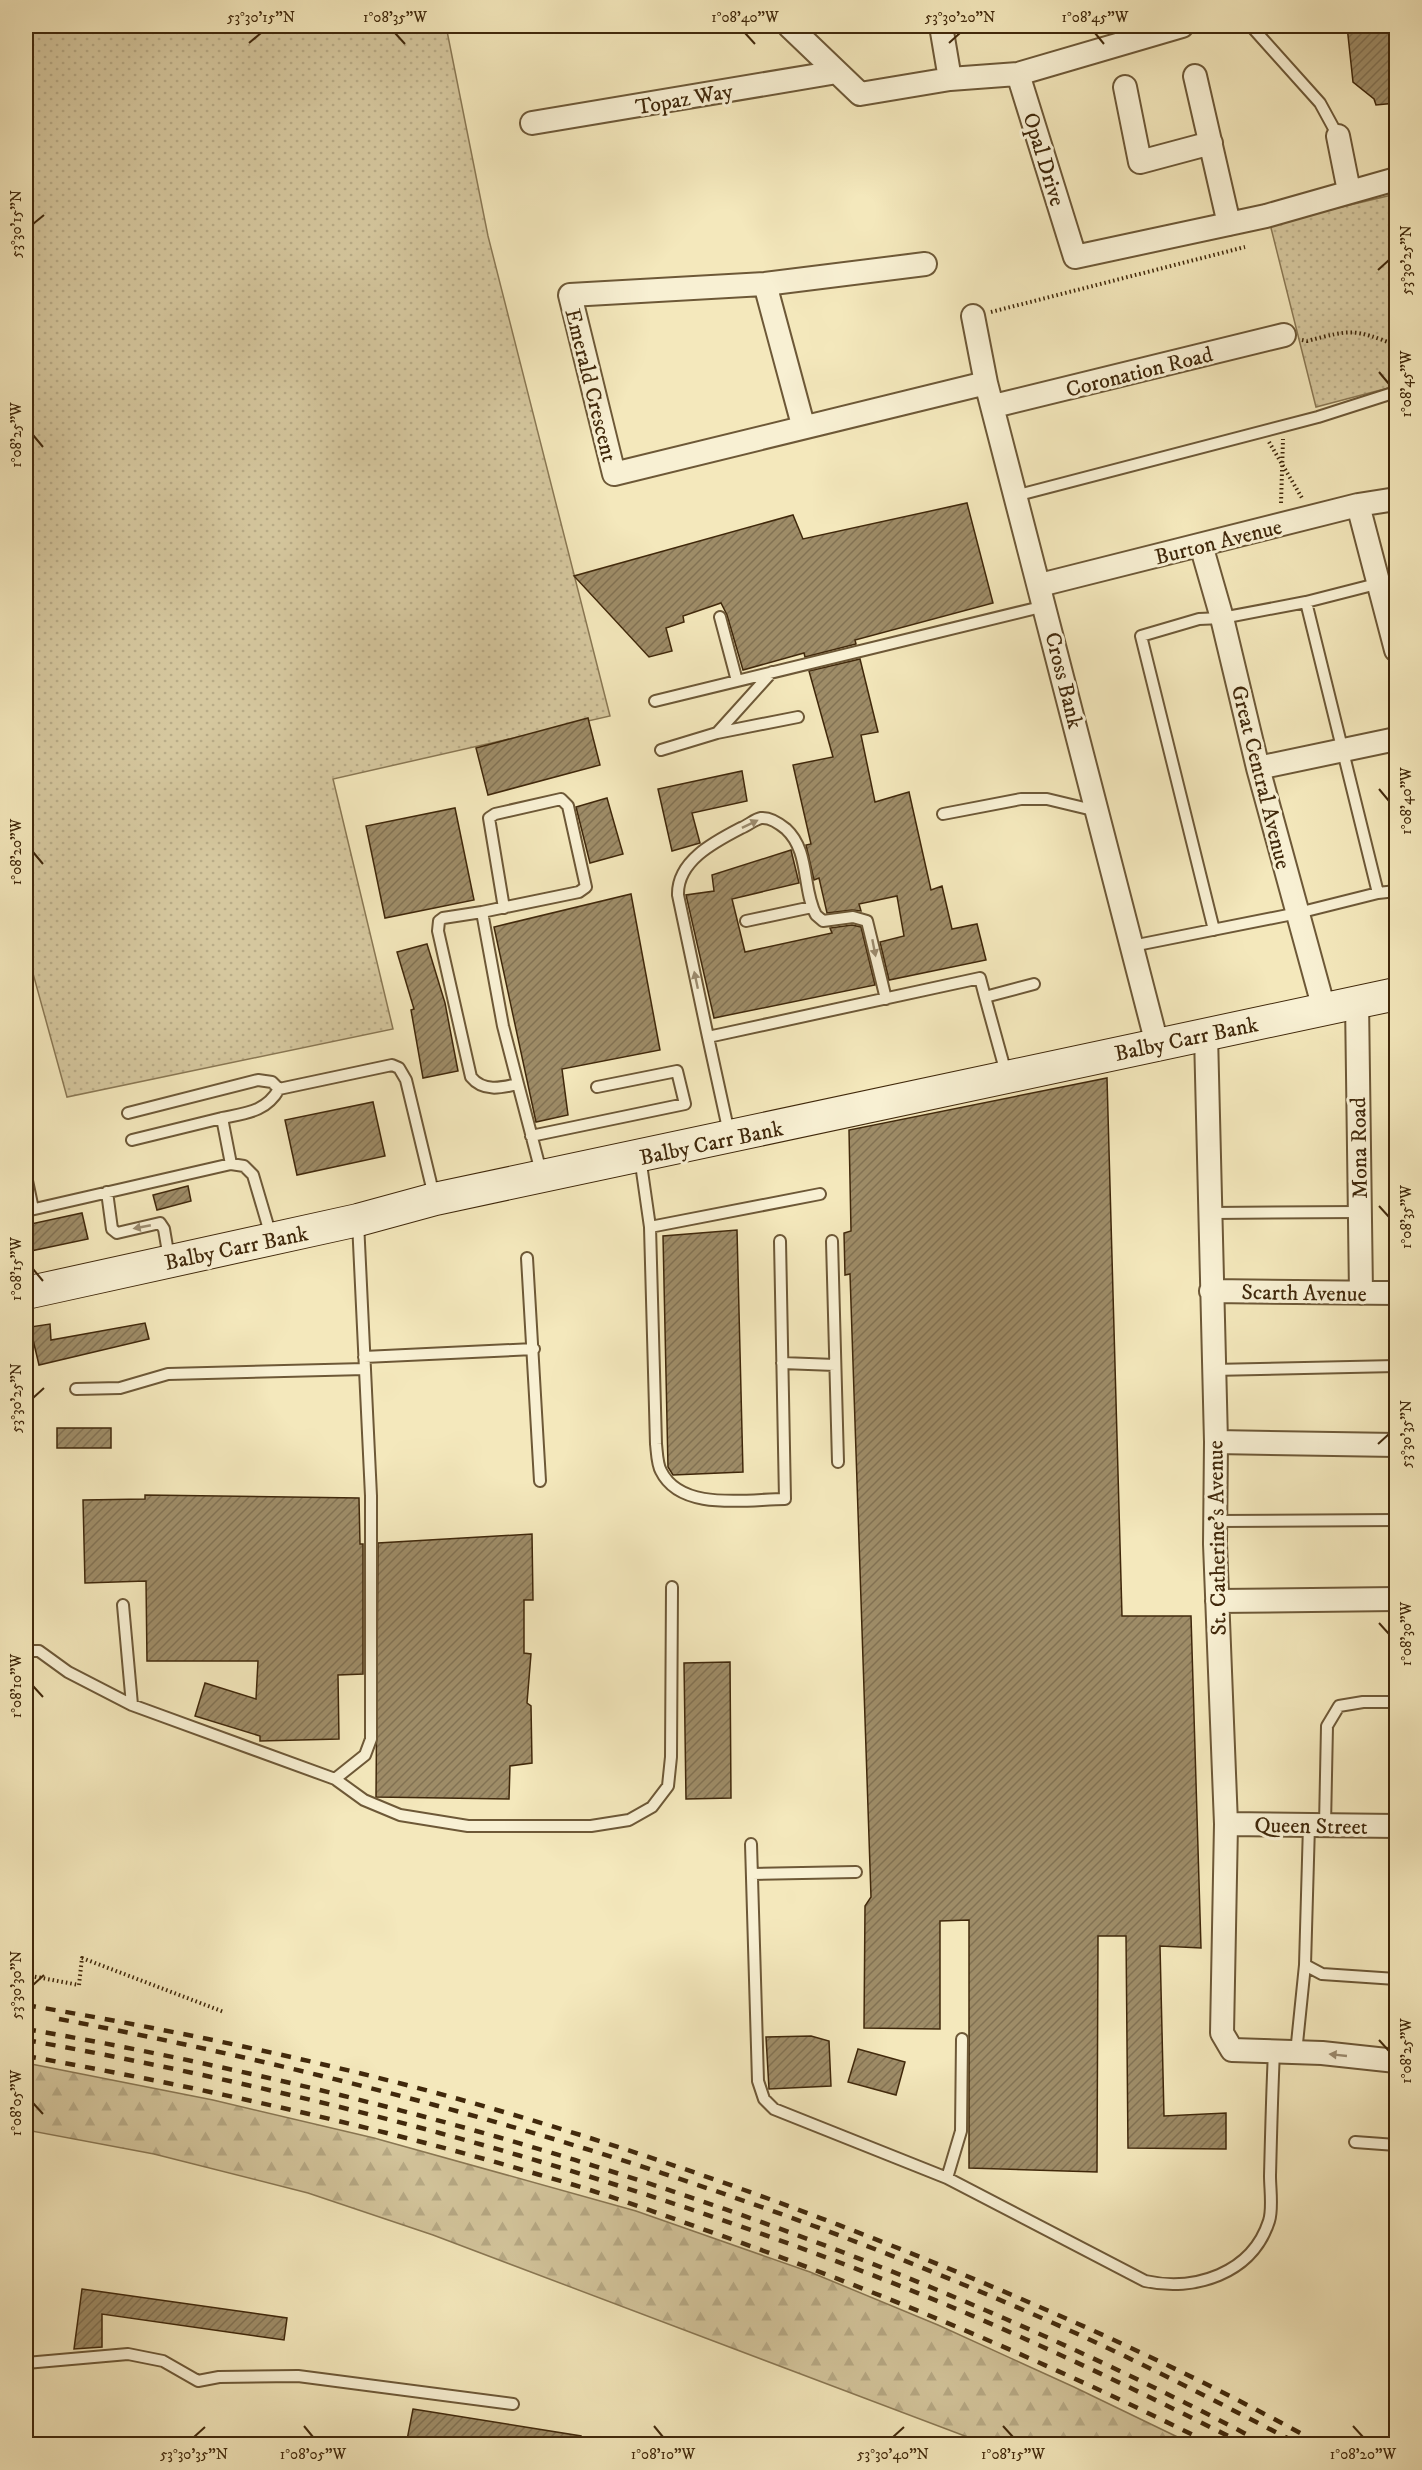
<svg xmlns="http://www.w3.org/2000/svg" width="1422" height="2470" font-family="'IM FELL DW Pica',serif">
  <style>
    .grass { fill: url(#grass-dots); stroke: #8a7854; stroke-width: 1.5 }
    .forest { fill: url(#forest-firs); stroke: #8a7854; stroke-width: 1.5 }
    .building { fill: url(#building-hatch); stroke: #40280b; stroke-width: 1.5 }
    .lines { fill: none; stroke-linecap: round; stroke-linejoin: round }
    .lane-casing { stroke: #6d5837; stroke-width: 14 }
    .street-casing { stroke: #6d5837; stroke-width: 26 }
    .secondary-casing { stroke: #40280b; stroke-width: 34 }
    .path { stroke: #40280b; stroke-width: 4; stroke-dasharray: 1.5 3; stroke-linecap: butt }
    .lane { stroke: #f8f0d3; stroke-width: 10 }
    .street { stroke: #f8f0d3; stroke-width: 22 }
    .secondary { stroke: #f8f0d3; stroke-width: 32 }
    .rail { stroke: #40280b; stroke-width: 4.5; stroke-dasharray: 10 10; stroke-linecap: butt }
    .oneway { fill: #9c8c6f }
    .ticks { fill: none; stroke: #40280b; stroke-width: 2 }
    .labels { text-anchor: middle; stroke-width: 6; stroke-linejoin: round; paint-order: stroke }
    .street-label { font-size: 22px; fill: #40280b; stroke: #f8f0d3 }
    .neatline { fill: none; stroke: #40280b; stroke-width: 2 }
    .ticks-label { font-size: 15px; text-anchor: middle; fill: #40280b }
  </style>
  <defs>
    <pattern id="grass-dots" width="8" height="8" patternUnits="userSpaceOnUse" patternTransform="scale(1.5)"><rect width="8" height="8" fill="#d5c79e"/><path d="M2 2h.1M6 6h.1" fill="none" stroke="#b8ab87" stroke-width="1.8" stroke-linecap="round"/></pattern>
    <pattern id="forest-firs" width="22" height="20" patternUnits="userSpaceOnUse" patternTransform="scale(1.5)"><rect width="22" height="20" fill="#d5c79e"/><path d="M5 1l3.5 6h-7zM16 11l3.5 6h-7z" fill="#b8ab87"/></pattern>
    <pattern id="building-hatch" width="6" height="6" patternUnits="userSpaceOnUse" patternTransform="scale(1.5)"><rect width="6" height="6" fill="#9e8c67"/><path d="M-1 1l2-2M0 6l6-6M5 7l2-2" fill="none" stroke="#827253"/></pattern>
  </defs>
  <rect width="100%" height="100%" fill="#f4e8bc"/>
  <filter id="stains"><feTurbulence type="fractalNoise" baseFrequency=".00333" numOctaves="4"/><feColorMatrix values="0 0 0 0 .2 0 0 0 0 .09 0 0 0 0 .02 0 0 0 .5 -.17"/></filter>
  <radialGradient id="worn" r=".72"><stop offset=".6" stop-color="#630" stop-opacity="0"/><stop offset="1" stop-color="#630" stop-opacity=".3"/></radialGradient>
  <path class="grass" d="M26,26H446L488,236L610,716L333,779L393,1029L67,1097L26,948Z
    M1396,194V386L1316,407L1270,224Z"/>
  <path class="forest" d="M26,2063L213,2100L374,2138L636,2211L810,2272L938,2325L1074,2387L1192,2444H986L433,2235L308,2193L154,2154L26,2130Z"/>
  <path class="building" d="M1347,26H1396V103L1376,105L1374,99L1353,82Z
    M967,503L993,603L855,640L856,644L805,657L804,653L743,670L727,615L721,603L683,616L684,622L666,628L672,651L649,657L574,576L793,515L803,539Z
    M860,659L878,732L861,735L875,802L909,792L931,890L942,886L952,929L977,924L986,960L889,980L880,942L904,936L897,896L859,904L861,911L852,910L827,913L819,878L814,880L806,845L811,844L793,765L833,757L809,671Z
    M588,718L600,765L488,795L476,748Z
    M742,771L747,801L692,813L700,843L672,851L658,789Z
    M607,798L623,854L590,863L576,807Z
    M455,808L474,900L385,918L366,826Z
    M791,850L799,883L732,899L745,952L832,933L830,928L852,925L861,927L875,985L714,1018L686,895L714,891L712,875Z
    M631,894L660,1050L562,1069L568,1115L536,1122L494,927Z
    M427,944L445,1003L458,1071L423,1078L411,1010L414,1009L397,952Z
    M1107,1078L1122,1616H1191L1201,1948L1160,1946L1164,2116L1226,2113V2149L1128,2148L1126,1936H1098L1097,2172L969,2168V1920L940,1921V2029L864,2028L865,1906L871,1897L850,1274L845,1275L844,1233L851,1231L849,1130Z
    M373,1102L385,1156L297,1175L285,1120Z
    M188,1186L191,1201L157,1210L153,1195Z
    M82,1213L88,1239L26,1252V1225Z
    M737,1230L743,1472L673,1475L668,1467L663,1236Z
    M145,1323L149,1339L39,1365L30,1327L50,1324L51,1340Z
    M57,1428H111V1448H57Z
    M145,1495L359,1498L360,1544H363V1674L338,1675L339,1739L260,1741V1736L195,1716L205,1683L256,1699L258,1661H147L146,1581L85,1583L83,1500L145,1499Z
    M532,1534L533,1600H524V1653L531,1654L527,1703L531,1706L532,1763L510,1766L509,1799L376,1797L378,1543Z
    M730,1662L731,1798L686,1799L684,1663Z
    M811,2036L829,2041L831,2086L769,2089L766,2037Z
    M858,2049L905,2062L896,2095L848,2082Z
    M82,2289L287,2318L284,2340L102,2314V2347L74,2349Z
    M413,2409L581,2436L580,2445H406Z"/>
  <g class="lines">
    <g class="lane-casing">
      <path id="lane" d="M1251,26L1320,103L1338,136
        M1015,496L1318,417L1396,392
        M1306,602L1378,893
        M720,617L737,681
        M655,701L1045,606
        M717,733L798,717
        M661,750L717,733L772,672
        M943,814L1021,799H1047L1097,811
        M482,912L443,918L439,921L438,931L471,1077C483,1092 501,1088 518,1084L503,1026L482,912L579,892L586,887L568,806L561,799L495,814L489,818L504,908
        M746,921L812,907
        M1214,930L1141,636L1199,619L1222,618L1306,602L1396,579
        M1132,946L1298,913L1378,893L1396,891
        M708,1037L678,895C677,861 714,842 741,828C747,826 755,819 761,818C770,817 780,824 786,829C810,851 802,889 816,915L823,921L853,917L867,921L886,999
        M1006,1073L985,997L1034,984
        M518,1084L541,1172
        M128,1113L258,1080L272,1082L279,1089
        M222,1118C246,1113 266,1112 279,1089L392,1065L399,1068L406,1080L434,1196
        M729,1133L708,1037L980,978L985,997
        M531,1136L685,1104L677,1071L597,1087
        M132,1140L222,1118L231,1164
        M640,1157L650,1227L820,1194
        M26,1176L33,1209
        M107,1192L112,1229L117,1233L160,1223L164,1229L169,1258
        M26,1211L231,1164L244,1166L253,1175L271,1236
        M1211,1213L1359,1212
        M650,1227L656,1444C657,1452 657,1464 661,1471C681,1512 747,1499 785,1499L780,1241
        M832,1241L838,1462
        M527,1258L540,1481
        M364,1357L534,1349
        M782,1363L835,1365
        M1212,1370L1396,1366
        M76,1389L120,1388L168,1374L365,1369
        M1215,1521L1396,1520
        M123,1605L132,1705
        M26,1651H39L68,1672L132,1705L335,1779L364,1800L400,1815L468,1826H591L629,1820L652,1807L668,1786L671,1757L672,1587
        M335,1779L365,1755L371,1739V1496L358,1222
        M1309,1825L1305,1965L1322,1974L1396,1979
        M1325,1825L1327,1726L1339,1706L1363,1702H1396
        M751,1844L758,2081L764,2099L774,2109L947,2178L1145,2281C1194,2292 1252,2274 1269,2221C1273,2209 1270,2189 1270,2176C1271,2135 1272,2093 1274,2052
        M752,1874L856,1872
        M1296,2053L1305,1965
        M1355,2142L1396,2145
        M947,2178L961,2131L962,2039
        M26,2363L128,2354L163,2361L198,2381L219,2377L298,2376L513,2404"/>
    </g>
    <g class="street-casing">
      <path id="street" d="M789,26L860,94L950,79L1018,74
        M941,26L950,79
        M1182,26L1018,74L1075,257L1266,216L1396,179
        M1195,76L1229,224
        M1125,87L1140,162L1211,143
        M532,123L837,72
        M1338,136L1349,191
        M925,264L765,284L570,295L614,474L986,383
        M765,284L803,425
        M973,316L986,383L1157,1044
        M994,406L1284,335
        M1358,505L1396,650
        M1201,545L1222,618L1258,768L1324,1009
        M1040,585L1358,505L1396,499
        M1258,768L1396,739
        M1357,1002L1361,1293
        M1206,1035L1216,1442L1215,1544L1226,1824L1222,2033L1232,2050L1322,2053L1396,2061
        M1211,1291L1396,1293
        M1216,1442L1396,1445
        M1217,1601L1396,1599
        M1226,1824L1396,1826"/>
    </g>
    <g class="secondary-casing">
      <path id="secondary" d="M26,1293L358,1220L435,1199L1396,994"/>
    </g>
    <path class="path" d="M991,312L1245,247
      M1302,340L1307,341C1353,329 1353,329 1396,345
      M1269,442L1302,498
      M1281,503L1283,439
      M26,1975L79,1985L82,1958L224,2012"/>
    <use href="#lane" class="lane"/>
    <use href="#street" class="street"/>
    <use href="#secondary" class="secondary"/>
    <path class="rail" d="M26,2005C184,2032 343,2065 497,2110C647,2153 795,2206 940,2265C1070,2318 1198,2376 1320,2444
      M59,2019C397,2083 728,2180 1044,2319C1131,2357 1215,2401 1299,2444
      M26,2029C456,2104 879,2239 1265,2444
      M26,2040C320,2093 607,2171 885,2280C1008,2328 1127,2385 1244,2444
      M26,2056C199,2087 371,2125 540,2175C605,2193 668,2217 731,2239C895,2298 1056,2366 1211,2444"/>
  </g>
  <defs><path id="oneway-solid" d="M-6-.8H1V-3.2L6.5 0L1 3.2V.8H-6Z" transform="scale(1.5)"/></defs>
  <g class="oneway">
    <use href="#oneway-solid" transform="translate(750 824) rotate(-26)"/>
    <use href="#oneway-solid" transform="translate(874 948) rotate(79)"/>
    <use href="#oneway-solid" transform="translate(696 980) rotate(-102)"/>
    <use href="#oneway-solid" transform="translate(142 1227) rotate(169)"/>
    <use href="#oneway-solid" transform="translate(1338 2055) rotate(-174)"/>
  </g>
  <path class="ticks" d="M395,33L405,44M745,33L755,44M1095,33L1104,44M249,43L261,33M949,43L960,33M33,224L44,215M1378,270L1389,260M1379,372L1389,384M33,435L43,447M1379,789L1389,801M33,852L43,864M1379,1206L1389,1217M33,1269L43,1281M33,1398L44,1388M1378,1444L1389,1434M1379,1623L1389,1634M33,1686L43,1697M33,1985L44,1975M1379,2040L1389,2051M33,2103L43,2114M304,2426L313,2437M654,2426L663,2437M1003,2426L1013,2437M1353,2426L1363,2437M194,2437L205,2427M893,2437L904,2427"/>
  <g class="labels">
    <g class="street-label">
      <text transform="translate(684 98) rotate(-10)" y="8">Topaz Way</text>
      <text transform="translate(1045 159) rotate(73)" y="8">Opal Drive</text>
      <text transform="translate(1139 371) rotate(-14)" y="8">Coronation Road</text>
      <text transform="translate(592 385) rotate(76)" y="8">Emerald Crescent</text>
      <text transform="translate(1218 541) rotate(-14)" y="8">Burton Avenue</text>
      <text transform="translate(1065 680) rotate(76)" y="8">Cross Bank</text>
      <text transform="translate(1262 777) rotate(76)" y="8">Great Central Avenue</text>
      <text transform="translate(1186 1038) rotate(-12)" y="8">Balby Carr Bank</text>
      <text transform="translate(711 1142) rotate(-12)" y="8">Balby Carr Bank</text>
      <text transform="translate(1358 1148) rotate(-91)" y="8">Mona Road</text>
      <text transform="translate(236 1247) rotate(-12)" y="8">Balby Carr Bank</text>
      <text transform="translate(1304 1292) rotate(1)" y="8">Scarth Avenue</text>
      <text transform="translate(1216 1538) rotate(-91)" y="8">St. Catherine's Avenue</text>
      <text transform="translate(1311 1825) rotate(1)" y="8">Queen Street</text>
    </g>
  </g>
  <rect width="1422" height="2470" fill="none" stroke="#f4e8bc" stroke-width="66"/>
  <rect x="33" y="33" width="1356" height="2404" class="neatline"/>
  <g class="ticks-label">
    <text x="261" y="22">53°30'15"N</text>
    <text x="395" y="22">1°08'35"W</text>
    <text x="745" y="22">1°08'40"W</text>
    <text x="960" y="22">53°30'20"N</text>
    <text x="1095" y="22">1°08'45"W</text>
    <text transform="translate(16 224) rotate(-90)" y="5">53°30'15"N</text>
    <text transform="translate(1406 260) rotate(-90)" y="5">53°30'25"N</text>
    <text transform="translate(1406 384) rotate(-90)" y="5">1°08'45"W</text>
    <text transform="translate(16 435) rotate(-90)" y="5">1°08'25"W</text>
    <text transform="translate(1406 801) rotate(-90)" y="5">1°08'40"W</text>
    <text transform="translate(16 852) rotate(-90)" y="5">1°08'20"W</text>
    <text transform="translate(1406 1217) rotate(-90)" y="5">1°08'35"W</text>
    <text transform="translate(16 1269) rotate(-90)" y="5">1°08'15"W</text>
    <text transform="translate(16 1398) rotate(-90)" y="5">53°30'25"N</text>
    <text transform="translate(1406 1434) rotate(-90)" y="5">53°30'35"N</text>
    <text transform="translate(1406 1634) rotate(-90)" y="5">1°08'30"W</text>
    <text transform="translate(16 1686) rotate(-90)" y="5">1°08'10"W</text>
    <text transform="translate(16 1985) rotate(-90)" y="5">53°30'30"N</text>
    <text transform="translate(1406 2051) rotate(-90)" y="5">1°08'25"W</text>
    <text transform="translate(16 2103) rotate(-90)" y="5">1°08'05"W</text>
    <text x="194" y="2459">53°30'35"N</text>
    <text x="313" y="2459">1°08'05"W</text>
    <text x="663" y="2459">1°08'10"W</text>
    <text x="893" y="2459">53°30'40"N</text>
    <text x="1013" y="2459">1°08'15"W</text>
    <text x="1363" y="2459">1°08'20"W</text>
  </g>
  <rect width="100%" height="100%" filter="url(#stains)"/>
  <rect width="100%" height="100%" fill="url(#worn)"/>
</svg>
